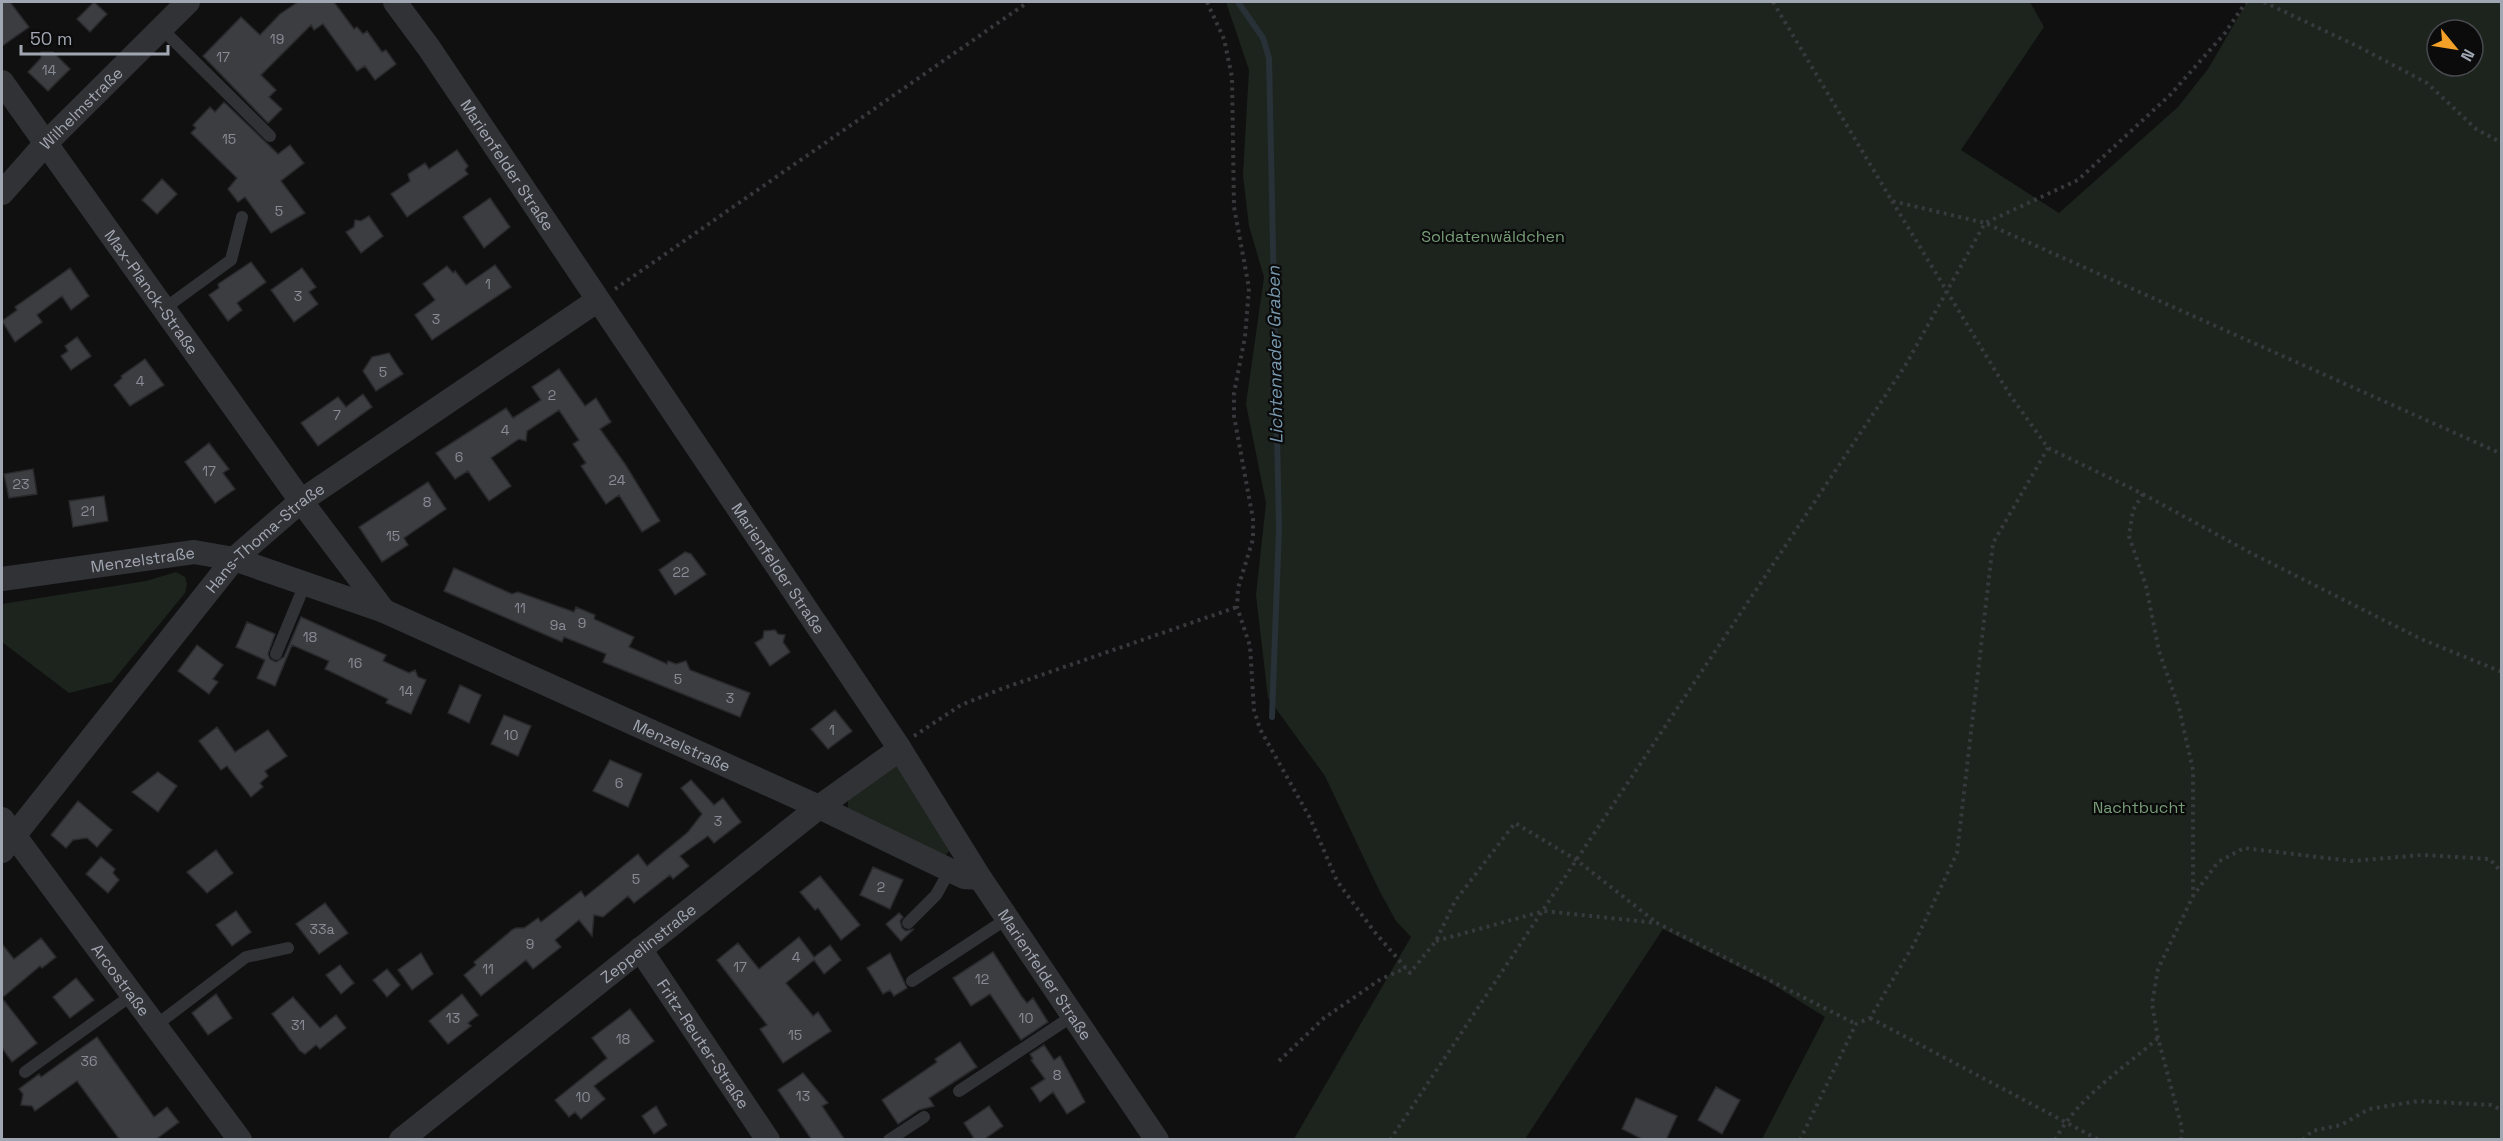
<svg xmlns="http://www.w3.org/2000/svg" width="2503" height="1141" font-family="'Space Grotesk',sans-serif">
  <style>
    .green { fill: #1c241d; fill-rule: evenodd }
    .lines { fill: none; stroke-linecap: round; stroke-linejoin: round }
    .stream { stroke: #283137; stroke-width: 6 }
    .building { fill: #3c3d41; stroke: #2a2a2d; stroke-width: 1.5 }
    .path { stroke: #37393d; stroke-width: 4; stroke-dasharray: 3 4.5; stroke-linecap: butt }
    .lane { stroke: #313236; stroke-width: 12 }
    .street { stroke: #313236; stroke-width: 24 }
    .labels { text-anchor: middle; stroke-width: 4.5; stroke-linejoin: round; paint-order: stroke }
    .number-label { font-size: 14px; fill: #888c96 }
    .street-label { font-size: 16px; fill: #a1a7b2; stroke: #0b0b0c }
    .park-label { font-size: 16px; fill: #779e77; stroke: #0b0b0c }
    .water-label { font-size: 18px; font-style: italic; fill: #7798ae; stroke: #0b0b0c }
  </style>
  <rect width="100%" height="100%" fill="#101011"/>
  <path class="green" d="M1226,2H2030L2044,27L1961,150L2059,213L2178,107L2208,69L2247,2H2501V1139H1762L1825,1017L1767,981L1663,929L1525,1139H1294L1411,937L1396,921L1379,890L1325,776L1268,698L1256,595L1266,503L1246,404L1264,277L1249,226L1243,175L1249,70ZM2437,30H2473V66H2437Z
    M176,572L185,577L187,584L185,593L112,682L69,693L2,642V604L146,581Z
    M899,761L953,846L942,860L848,813V797Z"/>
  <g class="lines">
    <path class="stream" d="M1238,2L1263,38L1269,58L1279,528L1272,717"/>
  </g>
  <path class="building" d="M2,2H10L29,27L2,46Z
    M94,2L107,14L90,32L77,19Z
    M298,2H334L354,29L357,27L363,34L367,31L382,52L386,50L396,64L375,80L365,66L357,71L323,24L314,30L311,25L261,75L276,90L269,97L282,109L268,123L203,56L241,17L260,35L280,14Z
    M41,52H53L70,69L48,91L28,72L41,58Z
    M224,102L278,154L290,145L304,163L281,181L305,213L271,233L245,197L238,202L228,189L237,178L191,133L196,128L193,125L210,107L215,112Z
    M457,150L468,166L465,170L468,174L407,217L391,194L410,181L408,174L425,163L429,169Z
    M162,179L177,194L157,214L142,200Z
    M490,198L510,227L484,248L463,217Z
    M369,216L383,236L361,253L346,232L354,227L355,220L361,221Z
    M251,262L266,282L237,303L242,310L228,321L209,295L219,288L218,284Z
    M495,265L511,287L432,340L415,315L435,300L423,284L447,266L453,273L455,271L466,285Z
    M70,268L89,296L71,310L62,296L37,315L42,322L15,342L2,321L17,310L15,307Z
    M302,268L316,287L309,292L318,304L294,322L271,290Z
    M77,337L91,356L71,370L61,356L68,351L65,346Z
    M389,353L403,374L376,391L363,371L372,357Z
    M145,359L164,385L130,406L114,385L122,378L121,376Z
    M559,369L585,406L596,398L611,422L600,429L625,464L660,521L642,532L619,495L606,504L581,466L586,463L573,444L579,440L559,410L527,431L526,441L519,439L491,458L511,486L489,501L468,471L455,479L436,453L506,408L513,418L541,400L532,387Z
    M363,394L372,407L318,446L301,423L338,397L346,407Z
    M209,443L229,469L223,473L235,489L215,503L185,462Z
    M33,469L37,494L9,498L4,474Z
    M428,482L446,509L404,538L408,545L382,562L359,527Z
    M104,496L108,521L73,527L69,501Z
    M685,552L691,554L706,574L675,595L659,570Z
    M454,568L512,594L518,592L574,612L576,607L595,615L594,619L634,637L629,647L667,664L668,661L676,664L686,661L690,670L750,693L740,717L603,662L606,654L564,637L562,642L444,591Z
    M301,617L386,655L383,661L409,673L415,670L418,677L426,680L411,714L386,703L388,699L325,669L329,661L292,645L275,686L257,678L265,660L236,647L247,622L275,634L268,654L270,659L276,662L284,657Z
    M775,630L778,634L785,635L783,642L790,652L770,666L755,643L763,638L764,631Z
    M197,645L223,665L213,679L218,682L209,694L178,671Z
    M460,685L481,695L469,723L448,713Z
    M835,710L852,731L828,749L811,729Z
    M504,715L531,726L518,756L491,744Z
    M217,727L235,752L268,730L287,756L265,771L268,776L260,783L263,787L251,797L227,766L221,770L199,741Z
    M610,760L642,774L628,807L593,791Z
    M158,772L177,786L158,812L132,792Z
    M691,780L714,805L723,798L741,822L714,843L708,836L680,856L689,866L673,879L670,875L634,903L628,896L603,917L594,915L592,936L579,920L555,940L561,947L533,969L526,960L481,996L464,975L476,965L474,962L512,930L516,928H524L538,918L541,922L581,891L585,897L638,854L647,866L688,832L702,814L681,788Z
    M78,801L112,830L97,847L87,838L73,840L66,848L51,835Z
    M216,850L233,873L207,893L187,872Z
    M101,857L115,869L113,873L119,880L108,893L86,874Z
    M873,867L903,880L890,909L860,895Z
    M820,876L860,925L841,940L818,908L815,910L800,892Z
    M325,903L348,933L319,954L296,924Z
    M236,911L251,932L232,946L216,925Z
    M899,913L903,917L900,921L902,928L906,931L914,929L901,941L886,924Z
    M799,937L814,957L830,945L841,960L824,974L814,960L786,983L813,1016L818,1012L831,1031L783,1063L760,1029L767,1025L717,960L738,943L759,969Z
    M41,938L56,957L42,968L40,966L2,998L37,1043L12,1062L2,1048V944L14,959Z
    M993,952L1022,997L1027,1003L1033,998L1048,1022L1021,1040L990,994L971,1006L953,978Z
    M421,953L433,974L412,990L398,970Z
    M890,953L907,988L894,996L890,990L883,994L867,968Z
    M340,965L354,983L341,994L326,975Z
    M387,969L400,985L387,997L373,980Z
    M76,978L94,1000L70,1018L53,997Z
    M216,994L232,1018L208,1035L192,1013Z
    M462,994L478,1015L468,1023L471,1026L448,1044L429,1021Z
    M293,997L320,1028L336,1015L346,1028L320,1049L316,1045L305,1054L300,1051L272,1014Z
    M630,1009L654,1041L594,1086L605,1099L581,1119L575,1112L569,1117L555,1100L607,1058L592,1038Z
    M97,1037L154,1117L167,1107L179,1122L155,1140H120L77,1081L35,1111L32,1106L21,1105L23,1094L19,1089L39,1074L41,1077Z
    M960,1042L977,1067L929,1098L934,1106L919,1110L898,1124L882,1100L937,1062L935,1059Z
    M1044,1045L1054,1060L1060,1056L1085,1102L1067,1114L1053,1092L1040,1102L1031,1088L1045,1079L1031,1060L1033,1059L1030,1054Z
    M803,1073L828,1103L822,1106L845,1140H812L778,1090Z
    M1716,1087L1740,1100L1722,1134L1698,1120Z
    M1636,1098L1677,1116L1666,1140H1644L1622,1129Z
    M656,1106L667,1125L654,1134L642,1116Z
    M989,1106L1003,1126L983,1140H975L964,1123Z"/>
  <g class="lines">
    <path class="path" d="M1207,2L1224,39L1232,77L1234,207L1249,288L1245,337L1234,393V416L1253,519V539L1238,588L1237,607L1250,646L1254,710L1260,729L1310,818L1337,881L1373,930L1410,973L1436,941L1455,901L1515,823L1575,859L1657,923
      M1773,2L1892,201L1985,223L2502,454
      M2264,2L2361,48L2427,83L2476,129L2502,143
      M1892,201L2010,395L2048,448L2143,494L2249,552L2421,639L2502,672
      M615,289L1028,2
      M2143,494L2133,510L2129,536L2146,586L2159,651L2179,708L2193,770V895
      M914,736L961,705L1001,689L1237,607
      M1436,941L1544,911L1657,923L1856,1024
      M1870,1018L2099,1140
      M1279,1061L1324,1018L1381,979L1406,968
      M1390,1140L1905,366L1985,223L2078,180L2171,94L2225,33L2246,2
      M1800,1140L1856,1024L1870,1018L1914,944L1957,853L1993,543L2048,448
      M2055,1140C2077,1098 2123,1069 2158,1038
      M2181,1140L2182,1128L2158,1038L2152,1004L2158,969L2193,896L2218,862L2244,848L2351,861L2422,855L2490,859L2502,873
      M2303,1140L2312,1131L2341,1125L2369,1109L2418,1101L2491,1105L2502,1110"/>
    <path class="lane" d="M161,28L270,136
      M165,308L231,260L242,217
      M276,654L305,584
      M908,923L936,895L950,870
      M912,981L1008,918
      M155,1026L246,957L288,948
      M25,1072L132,995
      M959,1091L1074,1015
      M889,1140L924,1117"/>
    <g class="street">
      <path id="s1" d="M395,2L429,48L898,746L980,878L1157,1140"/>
      <path id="s2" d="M2,82L301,501L384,611"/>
      <path id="s3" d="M2,193L47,142L188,2"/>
      <path id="s4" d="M2,579L194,552L234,559L384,611L819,807L964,877L980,878"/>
      <path id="s5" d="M2,819L240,1140"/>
      <path id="s6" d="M2,851L234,559L301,501L598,300"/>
      <path id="s7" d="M640,949L768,1140"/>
      <path id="s8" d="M401,1140L819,807L900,749"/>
    </g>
  </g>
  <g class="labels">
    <g class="number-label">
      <text x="277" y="44">19</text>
      <text x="223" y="62">17</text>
      <text x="49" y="75">14</text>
      <text x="229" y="144">15</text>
      <text x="279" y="216">5</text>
      <text x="488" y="289">1</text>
      <text x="298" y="301">3</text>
      <text x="436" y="324">3</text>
      <text x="383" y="377">5</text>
      <text x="140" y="386">4</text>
      <text x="552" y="400">2</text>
      <text x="337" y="420">7</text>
      <text x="505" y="435">4</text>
      <text x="459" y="462">6</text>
      <text x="209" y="476">17</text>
      <text x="617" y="485">24</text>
      <text x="21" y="489">23</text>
      <text x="427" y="507">8</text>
      <text x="88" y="516">21</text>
      <text x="393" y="541">15</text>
      <text x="681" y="577">22</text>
      <text x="520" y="613">11</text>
      <text x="582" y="628">9</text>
      <text x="558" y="630">9a</text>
      <text x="310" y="642">18</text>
      <text x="355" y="668">16</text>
      <text x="678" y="684">5</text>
      <text x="406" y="696">14</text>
      <text x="730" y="703">3</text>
      <text x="832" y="735">1</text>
      <text x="511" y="740">10</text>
      <text x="619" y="788">6</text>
      <text x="718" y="826">3</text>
      <text x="636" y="884">5</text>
      <text x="881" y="892">2</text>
      <text x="322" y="934">33a</text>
      <text x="530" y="949">9</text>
      <text x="796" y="962">4</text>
      <text x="740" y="972">17</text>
      <text x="488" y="974">11</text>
      <text x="982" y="984">12</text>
      <text x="453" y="1023">13</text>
      <text x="1026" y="1023">10</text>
      <text x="298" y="1030">31</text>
      <text x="795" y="1040">15</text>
      <text x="623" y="1044">18</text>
      <text x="89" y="1066">36</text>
      <text x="1057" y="1080">8</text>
      <text x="803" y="1101">13</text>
      <text x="583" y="1102">10</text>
    </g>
    <g class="street-label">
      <text dy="6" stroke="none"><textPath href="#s3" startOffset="116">Wilhelmstraße</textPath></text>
      <text dy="6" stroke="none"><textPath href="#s1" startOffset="198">Marienfelder Straße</textPath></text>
      <text dy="6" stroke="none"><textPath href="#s2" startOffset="258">Max-Planck-Straße</textPath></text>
      <text dy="6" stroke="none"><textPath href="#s6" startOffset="410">Hans-Thoma-Straße</textPath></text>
      <text dy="6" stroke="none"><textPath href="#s4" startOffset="142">Menzelstraße</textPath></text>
      <text dy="6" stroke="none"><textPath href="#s1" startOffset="684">Marienfelder Straße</textPath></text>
      <text dy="6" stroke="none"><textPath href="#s4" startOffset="720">Menzelstraße</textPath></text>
      <text dy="6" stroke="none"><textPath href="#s8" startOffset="316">Zeppelinstraße</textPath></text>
      <text dy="6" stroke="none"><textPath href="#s1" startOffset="1170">Marienfelder Straße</textPath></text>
      <text dy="6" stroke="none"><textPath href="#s5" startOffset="200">Arcostraße</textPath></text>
      <text dy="6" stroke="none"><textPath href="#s7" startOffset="114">Fritz-Reuter-Straße</textPath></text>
    </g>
    <g class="park-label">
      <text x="1493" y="242">Soldatenwäldchen</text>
      <text x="2139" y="813">Nachtbucht</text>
    </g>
    <g class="water-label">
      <text transform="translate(1275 355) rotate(-91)" y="6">Lichtenrader Graben</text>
    </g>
  </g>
  <rect width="2503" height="1141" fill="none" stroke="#a1a7b2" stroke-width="6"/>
  <g transform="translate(2455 48) rotate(120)"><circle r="28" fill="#0b0b0c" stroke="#47494e" stroke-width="1.5"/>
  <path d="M0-4.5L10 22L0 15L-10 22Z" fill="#f2a027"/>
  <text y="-9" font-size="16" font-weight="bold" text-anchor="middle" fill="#a1a7b2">N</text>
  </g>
  <path d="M21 45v9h147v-9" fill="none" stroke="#a1a7b2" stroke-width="3"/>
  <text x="30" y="45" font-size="18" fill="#a1a7b2" stroke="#0b0b0c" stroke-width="4.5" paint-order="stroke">50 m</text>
</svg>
